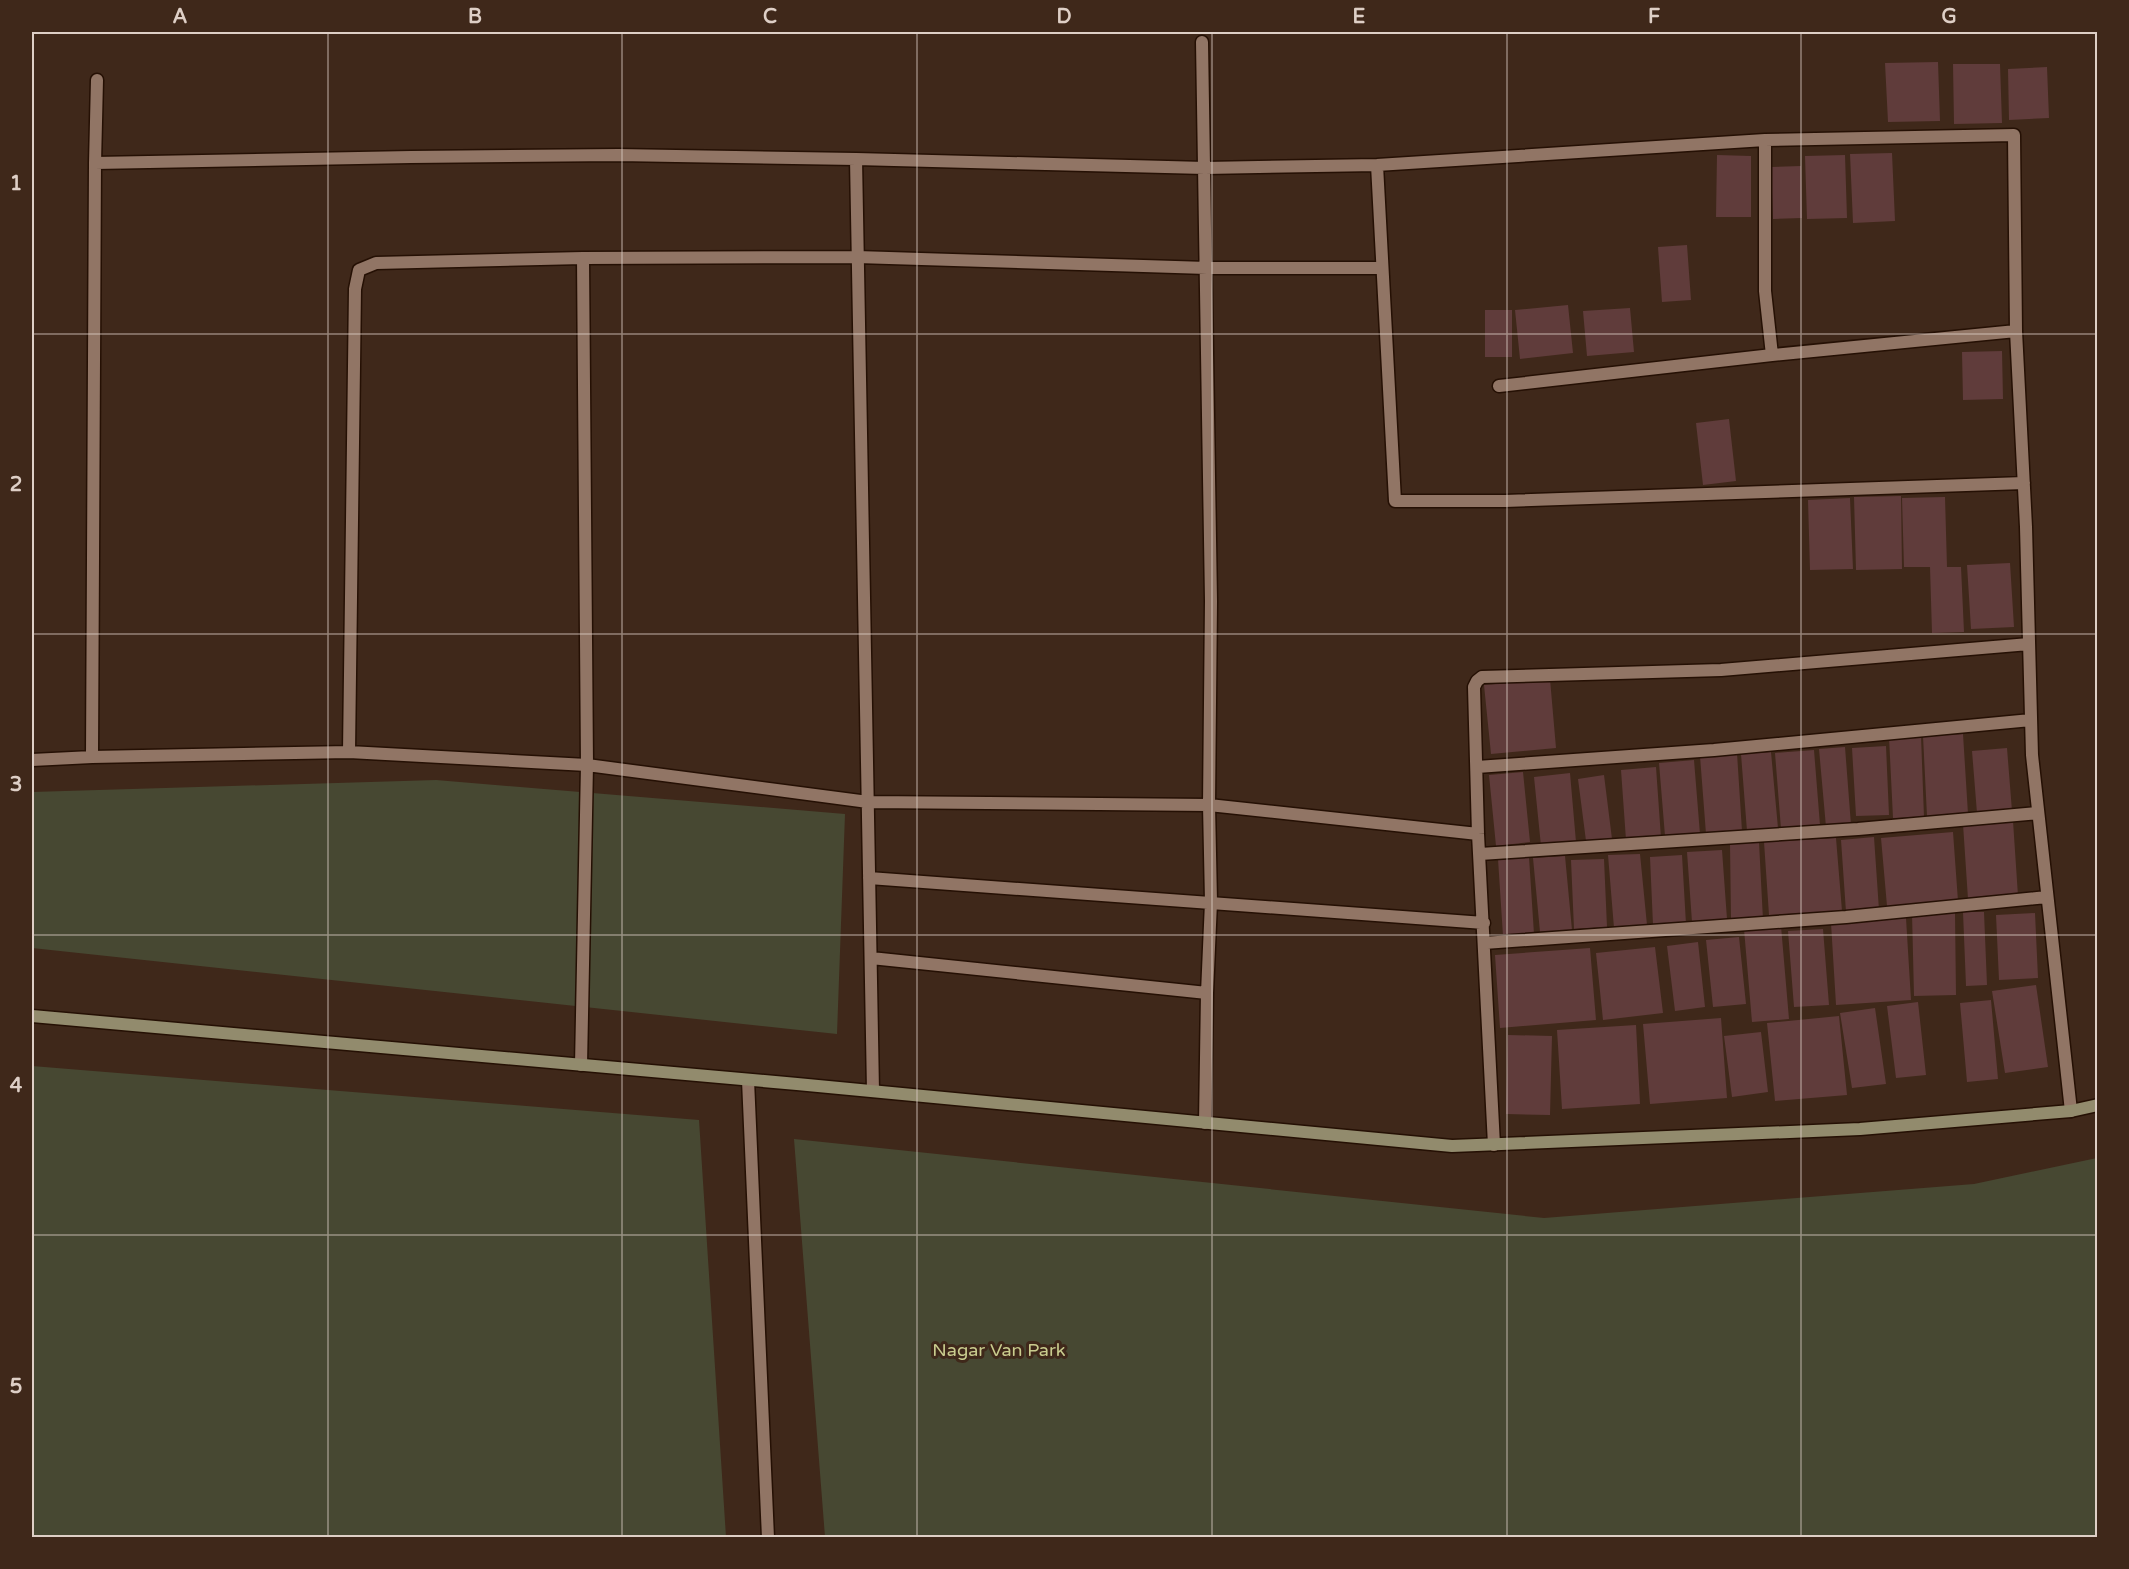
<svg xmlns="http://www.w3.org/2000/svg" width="2129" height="1569" font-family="'Varela Round',sans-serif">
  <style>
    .green { fill: #474832 }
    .building { fill: #603c3b }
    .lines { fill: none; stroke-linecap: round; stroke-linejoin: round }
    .street-casing { stroke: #251004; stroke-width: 15 }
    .secondary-casing { stroke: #251004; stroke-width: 15 }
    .street { stroke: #917565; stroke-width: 12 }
    .secondary { stroke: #928b6d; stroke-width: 12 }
    .grid { fill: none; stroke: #decfc6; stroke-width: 1.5; stroke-opacity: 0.55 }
    .labels { text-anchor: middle; stroke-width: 6; stroke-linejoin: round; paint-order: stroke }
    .park-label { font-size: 18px; fill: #c9cc8e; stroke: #3f281a }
    .neatline { fill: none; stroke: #decfc6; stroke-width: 2 }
    .grid-label { font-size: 20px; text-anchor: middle; font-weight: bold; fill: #decfc6 }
  </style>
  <rect width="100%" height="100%" fill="#3f281a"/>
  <path class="green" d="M436,780L845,814L837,1034L32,948V792Z
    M32,1066L699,1120L726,1537H32Z
    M794,1139L1544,1218L1974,1184L2097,1158V1537H825Z"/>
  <path class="building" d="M1938,62L1940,121L1888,122L1885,63Z
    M1953,64H2000L2002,123L1954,124Z
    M2047,67L2049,118L2009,120L2008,69Z
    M1892,153L1895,221L1853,223L1850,154Z
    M1717,155L1751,156V217H1716Z
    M1845,155L1847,218L1807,219L1805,156Z
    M1801,166L1802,218L1773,219L1771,167Z
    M1687,245L1691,300L1662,302L1658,247Z
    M1568,305L1573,353L1520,359L1515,310Z
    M1630,308L1634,352L1587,356L1583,311Z
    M1485,310H1512V357H1485Z
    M2002,351L2003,399L1963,400L1962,352Z
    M1729,419L1736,481L1703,485L1696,423Z
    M1901,496L1902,569L1856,570L1854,497Z
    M1945,497L1947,567H1961L1964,632L1932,633L1930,567H1904L1902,498Z
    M1850,498L1853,569L1810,570L1808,500Z
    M2010,563L2014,627L1971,629L1967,565Z
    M1550,679L1556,748L1491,754L1484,685Z
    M1963,734L1968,814L1927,816L1923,736Z
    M1921,736L1924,817L1893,818L1889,737Z
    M1886,746L1889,815L1856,816L1852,748Z
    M1845,747L1851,825L1826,827L1819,749Z
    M2007,748L2012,811L1977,813L1972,751Z
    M1814,750L1820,825L1781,829L1775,753Z
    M1771,752L1778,828L1747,831L1741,754Z
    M1737,753L1742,831L1706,834L1700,756Z
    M1694,760L1700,834L1665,836L1659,763Z
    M1656,767L1661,838L1626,840L1621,770Z
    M1523,772L1530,842L1496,846L1489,775Z
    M1570,773L1576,842L1541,846L1534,777Z
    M1604,775L1612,839L1586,841L1578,779Z
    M2013,821L2018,896L1968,899L1963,824Z
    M1953,832L1958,901L1887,906L1881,838Z
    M1874,837L1879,910L1846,912L1841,840Z
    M1836,838L1842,911L1769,915L1764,842Z
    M1759,842L1763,920L1731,919L1730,843Z
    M1722,850L1727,919L1692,922L1687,852Z
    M1640,854L1647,925L1614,928L1608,855Z
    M1682,855L1686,924L1653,925L1650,857Z
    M1565,856L1572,930L1540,932L1533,858Z
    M1529,857L1534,934L1503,936L1498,859Z
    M1604,859L1607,927L1574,929L1571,860Z
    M1963,912H1984L1987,985L1966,986Z
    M1912,913H1955L1956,995L1914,996Z
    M2035,913L2038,978L1999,980L1996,915Z
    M1906,918L1911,1000L1836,1005L1831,923Z
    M1781,926L1789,1019L1752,1022L1744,929Z
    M1823,929L1829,1005L1794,1007L1788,931Z
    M1739,937L1746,1004L1713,1007L1706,940Z
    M1698,942L1705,1007L1675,1011L1667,946Z
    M1655,947L1663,1013L1603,1020L1596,953Z
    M1590,948L1596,1020L1500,1028L1495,955Z
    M2036,985L2048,1067L2005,1073L1992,991Z
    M1991,1000L1998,1079L1967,1082L1960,1003Z
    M1918,1002L1926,1075L1896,1078L1887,1006Z
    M1875,1008L1886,1084L1852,1088L1840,1013Z
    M1839,1016L1847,1095L1775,1101L1767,1023Z
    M1721,1018L1727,1098L1650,1104L1643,1024Z
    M1636,1025L1640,1104L1562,1109L1557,1030Z
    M1761,1032L1768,1092L1732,1097L1724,1036Z
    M1508,1035L1552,1036L1550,1115L1506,1114Z"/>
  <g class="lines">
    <g class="street-casing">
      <path id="street" d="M1202,42L1211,601L1209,805L1211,902L1207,993L1205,1123
        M1765,140V291L1772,355
        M856,159L1205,168L1377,165L1765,140L2014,135L2016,331L2026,527L2032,755L2071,1111
        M95,163L97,80
        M1377,165L1395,501H1505L2024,483
        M1499,386L1772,355L2016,331
        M349,752L355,289L359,270L376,263L583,258L857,257L1207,268H1382
        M92,757L95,163L411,157L618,155L856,159L873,1091
        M32,760L92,757L349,752L587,765L868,802L1209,805L1478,834
        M1477,767L1714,750L2031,720
        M1480,854L1858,829L2038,813
        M869,878L1484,923
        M1484,943L1846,917L2047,897
        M871,958L1207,993
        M581,1065L587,765L583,258
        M748,1080L768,1538
        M1494,1145L1478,834L1474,687L1477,681L1482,677L1721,670L2029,644"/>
    </g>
    <g class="secondary-casing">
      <path id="secondary" d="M32,1016L797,1084L1452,1146L1860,1129L2071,1111L2098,1105"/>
    </g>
    <use href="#street" class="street"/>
    <use href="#secondary" class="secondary"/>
  </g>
  <path class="grid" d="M328,32V1538M622,32V1538M917,32V1538M1212,32V1538M1507,32V1538M1801,32V1538M32,334H2098M32,634H2098M32,935H2098M32,1235H2098"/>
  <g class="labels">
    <g class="park-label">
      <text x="999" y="1356">Nagar Van Park</text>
    </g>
  </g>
  <rect width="2129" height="1569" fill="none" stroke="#3f281a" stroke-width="66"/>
  <rect x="33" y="33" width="2063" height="1503" class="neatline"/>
  <g class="grid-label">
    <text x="180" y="23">A</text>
    <text x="475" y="23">B</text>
    <text x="770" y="23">C</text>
    <text x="1064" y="23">D</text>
    <text x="1359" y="23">E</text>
    <text x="1654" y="23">F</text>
    <text x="1949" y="23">G</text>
    <text x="16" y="190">1</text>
    <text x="16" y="491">2</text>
    <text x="16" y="791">3</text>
    <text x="16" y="1092">4</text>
    <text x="16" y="1393">5</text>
  </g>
</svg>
